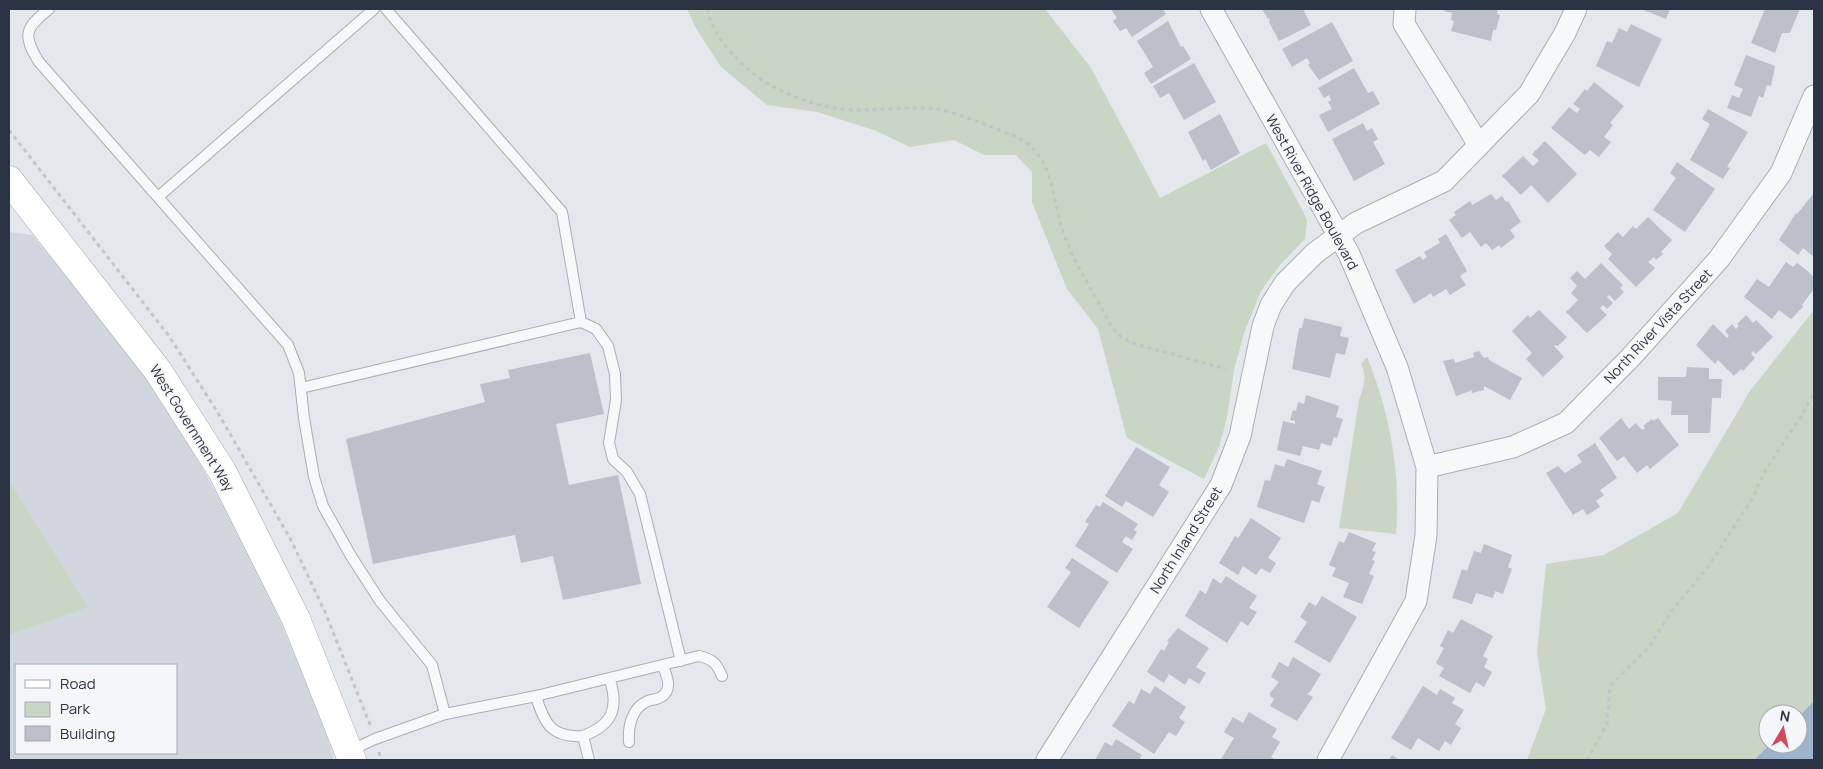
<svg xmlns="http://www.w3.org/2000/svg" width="1823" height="769" font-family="Manrope,sans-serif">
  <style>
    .built { fill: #d2d6de; fill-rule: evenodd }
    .green { fill: #c9d6c5 }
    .water { fill: #9fb4cc }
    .building { fill: #bbc0ca }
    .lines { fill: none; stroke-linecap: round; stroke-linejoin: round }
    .service-casing { stroke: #a9aeb7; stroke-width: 12 }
    .minor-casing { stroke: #a9aeb7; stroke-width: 23 }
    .primary-casing { stroke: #a3abb8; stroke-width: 29 }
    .path { stroke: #c2c5cb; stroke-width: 3; stroke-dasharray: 4 4; stroke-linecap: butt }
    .service { stroke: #f7f8fa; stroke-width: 10 }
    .minor { stroke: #f7f8fa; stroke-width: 21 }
    .primary { stroke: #fff; stroke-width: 28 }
    .labels { text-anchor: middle; stroke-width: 4; stroke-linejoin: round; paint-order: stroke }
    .street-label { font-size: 14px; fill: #2b3445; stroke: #f4f6f9 }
  </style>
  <rect width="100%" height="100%" fill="#e4e7ec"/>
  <path class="built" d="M9,232L32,235L151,375L258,568L324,725L334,760H9ZM16,665H176V753H16Z"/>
  <path class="green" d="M687,9H1045L1091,68L1160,198L1266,143L1304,213L1307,221L1305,239L1280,265L1261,291L1244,333L1234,370L1227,418L1219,447L1204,479L1127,438L1098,329L1067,289L1032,202V172L1016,155H984L954,140L910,147L874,130L817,112L767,105L721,67L697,30Z
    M1814,310V701L1798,717V714H1768V744H1770L1754,760H1527L1546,709L1537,653L1546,564L1604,555L1678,513L1750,391Z
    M1367,357C1390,413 1401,474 1396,534L1339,528L1359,400C1363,388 1368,376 1361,364Z
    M9,481L88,607L9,635Z"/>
  <path class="water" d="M1814,701V760H1754L1770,744H1798V717Z"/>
  <path class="building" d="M1111,9H1163L1166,14L1132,37L1126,28L1120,31L1113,21L1117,18Z
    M1262,9H1303L1311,25L1279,41L1269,22L1270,18L1268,19Z
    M1444,9H1498L1497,14L1500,15L1496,30H1493L1491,41L1451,31L1454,21L1451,20L1452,13L1444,11Z
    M1641,9H1670L1666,19Z
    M1765,9H1800L1790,33H1782L1775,53L1751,43Z
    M1168,21L1181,47L1183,46L1191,59L1151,84L1144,73L1153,67L1137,41Z
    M1332,22L1353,61L1319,80L1308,65L1310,63L1307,58L1292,67L1282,49Z
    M1631,24L1662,39L1639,87L1596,66L1607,41L1612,43L1619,28L1627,32Z
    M1746,55L1775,66L1771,86L1767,85L1763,98L1759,96L1751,117L1727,108L1732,95L1739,98L1743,89L1734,85Z
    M1194,63L1216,102L1184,120L1169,93L1160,98L1153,86Z
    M1354,68L1368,93L1373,91L1380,104L1328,132L1319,115L1332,109L1328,102L1331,100L1329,95L1324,98L1318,88Z
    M1594,82L1624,106L1610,123L1613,125L1604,137L1611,142L1599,157L1590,150L1585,155L1551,128L1569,107L1577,113L1580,109L1573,104L1585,89L1587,91Z
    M1708,109L1748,132L1727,167L1730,168L1723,179L1690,160L1710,124L1702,119Z
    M1220,114L1240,153L1211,170L1205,159L1203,161L1188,132Z
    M1363,123L1367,131L1372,128L1378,139L1373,142L1385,164L1354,181L1332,139Z
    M1545,141L1577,174L1548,203L1531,185L1521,195L1502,176L1523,156L1533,166L1539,161L1532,154Z
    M1677,162L1715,189L1685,232L1653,210L1676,178L1670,173Z
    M1814,193V257L1803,248L1798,255L1779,240L1796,213L1797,214Z
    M1491,194L1496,200L1502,196L1506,202L1508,201L1521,222L1510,230L1515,237L1501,248L1499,245L1492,250L1486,243L1481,247L1470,232L1462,238L1449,220L1456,215L1454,212L1470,201L1472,205Z
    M1648,217L1672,240L1661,252L1663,254L1656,260L1654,257L1648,262L1655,268L1636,287L1608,259L1612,254L1604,246L1618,232L1623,237L1633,226L1636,229Z
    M1446,234L1467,271L1460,276L1466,285L1450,295L1446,289L1433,297L1431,293L1414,304L1395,270L1420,256L1423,260L1427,257L1424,252L1440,243L1438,239Z
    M1786,262L1793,267L1797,263L1809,272L1814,278V289L1802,305L1803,307L1791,319L1779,310L1772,319L1744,297L1757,279L1769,287Z
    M1601,263L1623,285L1620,288L1624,292L1615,301L1609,295L1607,297L1613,303L1607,309L1603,305L1600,308L1607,315L1587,333L1566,312L1578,300L1571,293L1577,286L1570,278L1577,271L1585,279Z
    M1539,310L1567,337L1558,346L1556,345L1554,346L1564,357L1543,377L1526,359L1532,353L1512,331L1528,315L1530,318Z
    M1746,315L1753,323L1756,320L1773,337L1756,354L1753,351L1751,354L1755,358L1743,371L1741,369L1734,376L1718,360L1715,364L1696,345L1713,324L1727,338L1729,336L1725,331L1732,324L1736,329L1739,326L1737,324Z
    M1304,318L1342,327L1340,336L1349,338L1345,355L1336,353L1330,378L1292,369L1299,328H1302Z
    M1479,351L1484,358L1488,357L1489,360L1522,378L1510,400L1484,386V390L1472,393L1471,389L1470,391L1456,396L1443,361L1454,359L1455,363L1474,357L1473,353Z
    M590,353L604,414L556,424L569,485L618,475L641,584L563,600L553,556L521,563L515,535L373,564L346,439L485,402L480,384L510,378L508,370Z
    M1687,367L1709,368V379H1722L1721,398H1712L1710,433H1688V415H1671L1672,401L1658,400V377H1686Z
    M1306,395L1339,406L1336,417L1343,419L1337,438L1334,437L1331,446L1321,443L1319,450L1303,446L1300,456L1277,450L1283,421L1295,424V421L1290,420L1293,410L1296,411L1298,402L1304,404Z
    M1621,418L1629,429L1636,423L1642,430L1645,428L1643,426L1652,419L1653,421L1658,418L1679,445L1650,469L1647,465L1637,473L1624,456L1617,461L1599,438Z
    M1595,443L1617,478L1600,490L1604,495L1596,501L1600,507L1587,515L1583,509L1573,515L1546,473L1558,466L1565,473L1582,462L1577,455Z
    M1136,447L1170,467L1159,485L1169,492L1153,517L1126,501L1122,507L1105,496Z
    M1287,459L1322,471L1317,484L1325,487L1319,503L1312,500L1304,523L1257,507L1265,480L1270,481L1275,464L1284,467Z
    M1103,502L1138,524L1134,530L1137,532L1132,540L1126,536L1122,542L1133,549L1117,573L1075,546L1089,524L1085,522L1096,505L1100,507Z
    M1251,518L1281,538L1268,558L1276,563L1270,573L1261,568L1256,575L1243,566L1238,575L1219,563L1235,536L1238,538Z
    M1349,532L1376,543L1372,551L1376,552L1372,560L1375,561L1369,574L1374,576L1362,604L1343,597L1349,583L1332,576L1336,568L1329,565L1339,541L1344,543Z
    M1484,544L1512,555L1508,567L1512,569L1503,594L1495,591L1493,598L1476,593L1472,604L1452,598L1462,569L1467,571L1474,551L1481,553Z
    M1072,558L1109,582L1079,628L1047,607L1071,572L1065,568Z
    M1226,576L1257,596L1249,608L1257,612L1248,626L1241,621L1227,643L1185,616L1200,590L1206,594L1213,578L1221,584Z
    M1322,596L1357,617L1330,663L1294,642L1307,622L1300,617L1309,602L1316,606Z
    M1461,619L1493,636L1483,656L1488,659L1484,667L1492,672L1484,687L1476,682L1470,693L1439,676L1444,668L1436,663L1444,648L1440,646L1448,630L1453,633Z
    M1178,628L1209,648L1196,667L1206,673L1199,684L1189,678L1185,685L1169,674L1164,683L1147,672L1161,649L1164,651L1169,642L1167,641Z
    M1293,657L1321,674L1310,692L1307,694L1313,697L1297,721L1270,706L1274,699L1270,696V693L1279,682L1271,677L1279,662L1288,667Z
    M1155,686L1186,707L1179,718L1185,722L1176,736L1169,732L1154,754L1112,726L1129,701L1134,704L1141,689L1150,694Z
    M1423,686L1437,695L1440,689L1455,698L1452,703L1464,710L1455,724L1461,728L1451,745L1445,741L1439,751L1418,738L1411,750L1391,738Z
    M1249,712L1277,729L1272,737L1280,742L1271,757L1276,760L1221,759L1234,738L1224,732L1233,717L1243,723Z
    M1116,739L1142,755L1139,760H1095L1105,742L1112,746Z
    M1392,755L1399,760H1389Z"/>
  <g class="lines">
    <g class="service-casing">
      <path id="service" d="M49,9C25,28 22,35 39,62L288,345L299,373L304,418L314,477L323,506L351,556L380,601L432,665L445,714
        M158,197L374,9
        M581,322L596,329L608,346L615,374L616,400L609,443L613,459L627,472L640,494L681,661
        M301,388L581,322L562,212L386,9
        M536,696C544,724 552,738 583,736
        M629,742C628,728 631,709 646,702C650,699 657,700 661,697C673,690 667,676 663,666
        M349,751L375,739L445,714L536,696L699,656C713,659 717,664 722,676
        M589,760L583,736C612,725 619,709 610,680"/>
    </g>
    <g class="minor-casing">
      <path id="minor" d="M1211,9L1349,254L1397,367L1427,467L1426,535L1416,601L1328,760
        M1405,9L1404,24L1479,145
        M1427,467L1513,447L1566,423L1630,358L1719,259L1781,173L1814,96
        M1047,760L1221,485L1240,436L1263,326L1271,305L1285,283L1315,253L1356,223L1444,181L1529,94L1565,33L1576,9"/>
    </g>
    <g class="primary-casing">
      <path id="primary" d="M9,180L158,371L222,471L296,619L352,760"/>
    </g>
    <path class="path" d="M707,9C711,28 724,46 738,60C768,91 817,110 861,110C886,110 912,106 936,109C954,112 970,119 987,125C1000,131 1016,135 1028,144C1056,167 1052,206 1065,237C1077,268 1096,297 1112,327L1121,337L1132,343L1226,369
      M9,130L169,336L218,413L291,540L325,612L371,727
      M379,752L381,760
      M1587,760L1607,724L1610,686L1650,646L1671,612L1707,568L1752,499L1765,471L1802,415L1814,392"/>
    <use href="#service" class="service"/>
    <use href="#minor" class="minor"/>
    <use href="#primary" class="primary"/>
  </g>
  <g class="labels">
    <g class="street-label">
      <text transform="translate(1312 192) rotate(61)" y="5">West River Ridge Boulevard</text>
      <text transform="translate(1658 326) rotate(-47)" y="5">North River Vista Street</text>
      <text transform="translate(192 428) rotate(58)" y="5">West Government Way</text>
      <text transform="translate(1186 540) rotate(-58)" y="5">North Inland Street</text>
    </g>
  </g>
  <rect width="1823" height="769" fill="none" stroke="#2b3445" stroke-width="20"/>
  <rect x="15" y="664" width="162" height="90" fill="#f4f6f9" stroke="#a4a8b1"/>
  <rect x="25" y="680" width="25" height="8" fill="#ffffff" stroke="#a4a8b1"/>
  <text x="60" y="689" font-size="15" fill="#2b3445">Road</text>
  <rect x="25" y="702" width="25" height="15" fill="#c9d6c5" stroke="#a4a8b1"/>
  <text x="60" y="714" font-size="15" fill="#2b3445">Park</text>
  <rect x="25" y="726" width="25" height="15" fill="#bbc0ca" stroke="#a4a8b1"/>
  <text x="60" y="739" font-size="15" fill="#2b3445">Building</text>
  <g transform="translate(1783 729) rotate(9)"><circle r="24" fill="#f4f6f9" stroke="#a4a8b1"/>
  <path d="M0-4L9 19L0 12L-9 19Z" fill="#d1495b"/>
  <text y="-8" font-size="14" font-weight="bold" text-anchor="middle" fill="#2b3445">N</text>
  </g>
</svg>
